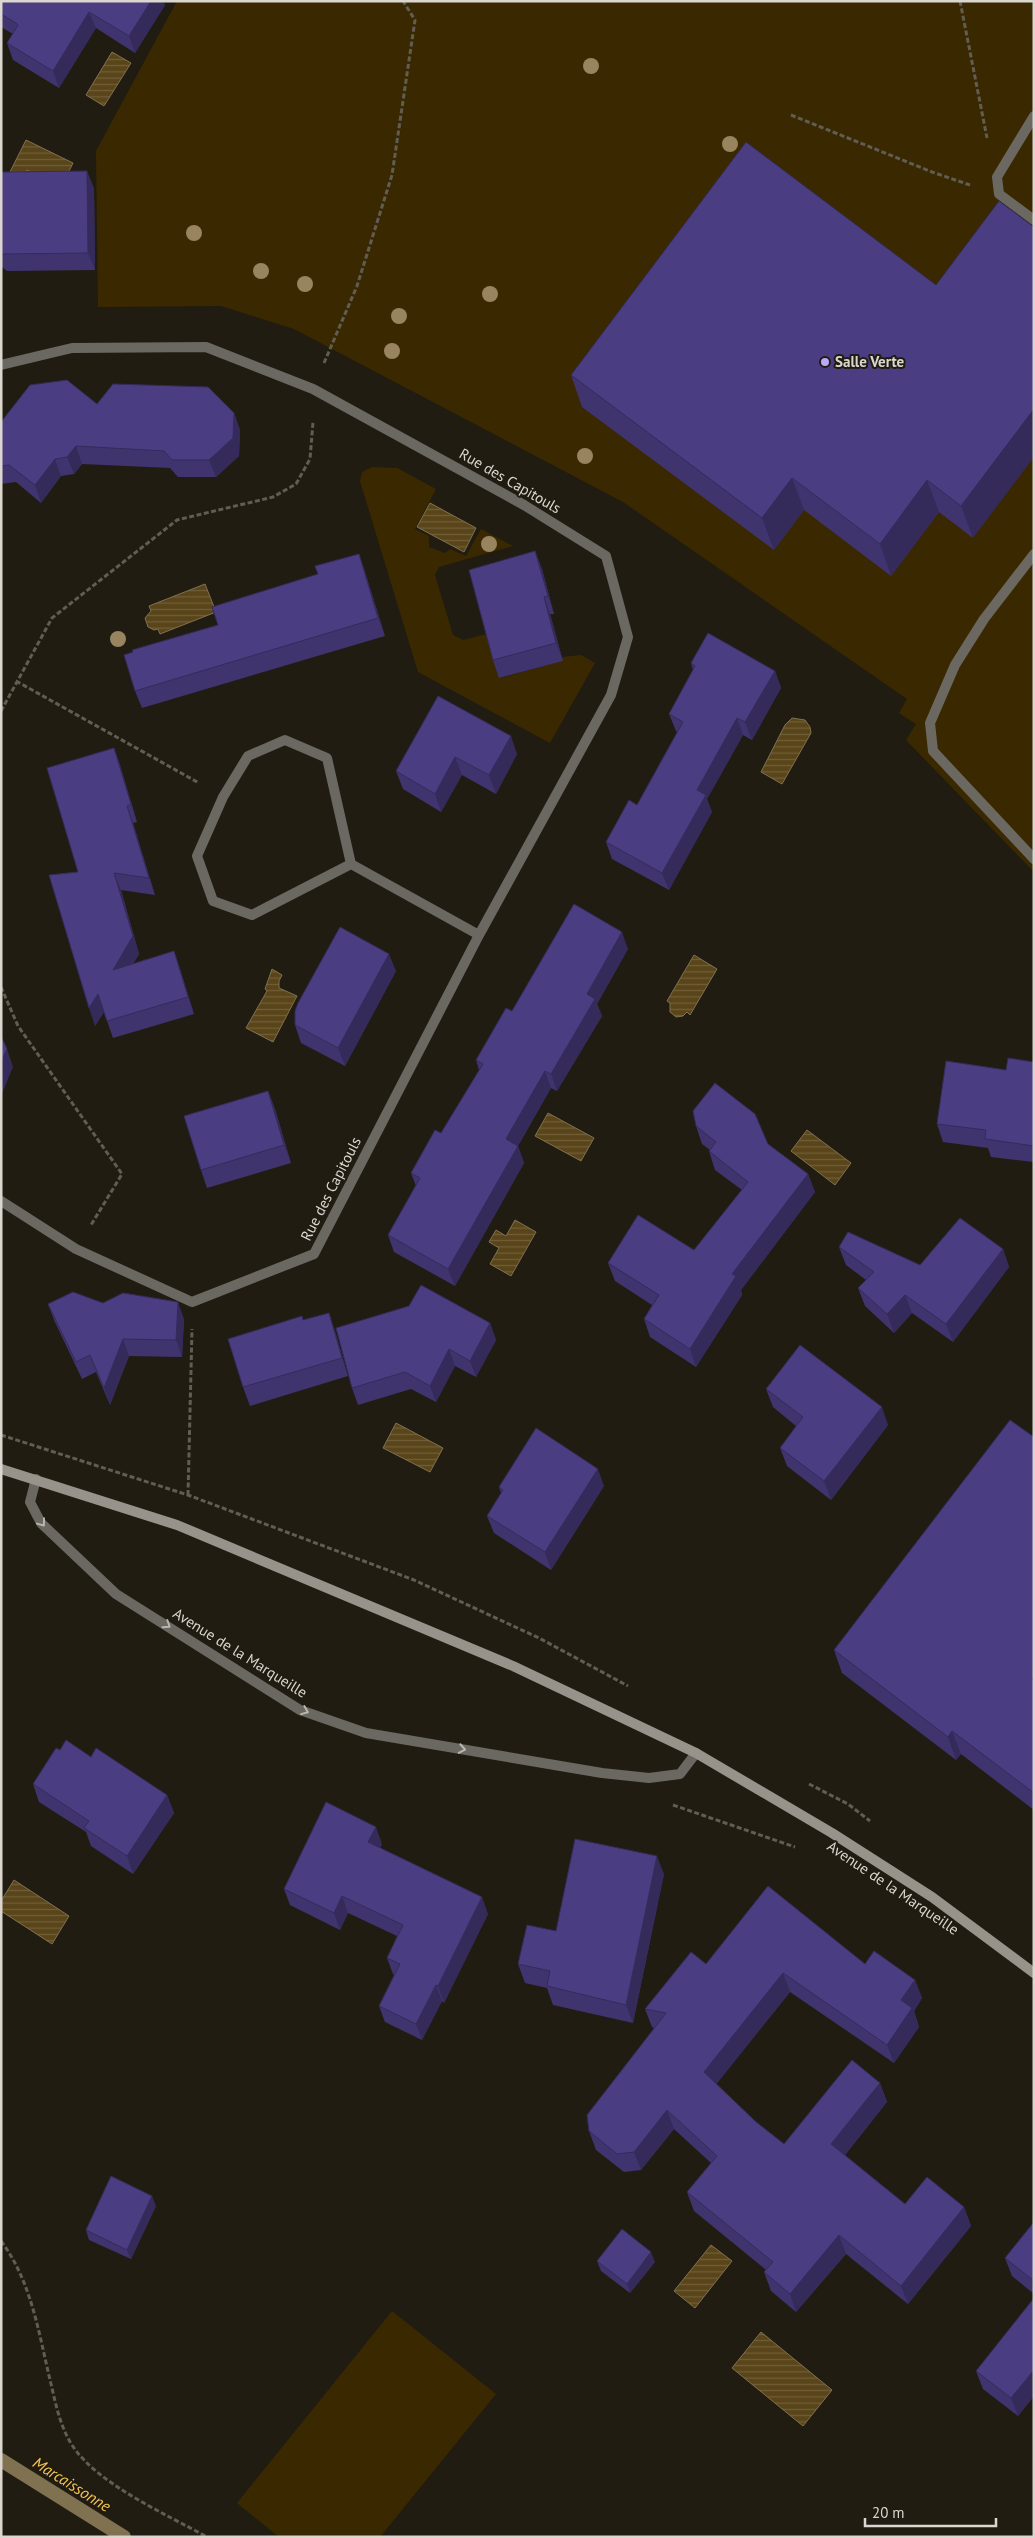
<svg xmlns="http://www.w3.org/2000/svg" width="1035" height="2538" font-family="'PT Sans',sans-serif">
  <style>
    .green { fill: #3a2900 }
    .water { fill: url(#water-rules); stroke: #807150 }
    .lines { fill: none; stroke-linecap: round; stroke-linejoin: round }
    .stream { stroke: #807150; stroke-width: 14 }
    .path { stroke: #615d53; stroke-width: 3; stroke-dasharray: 5 2.5; stroke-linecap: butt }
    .lane { stroke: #6b6862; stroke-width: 10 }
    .street { stroke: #6b6862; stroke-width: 10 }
    .secondary { stroke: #98938a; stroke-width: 10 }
    .tree { fill: #98855f }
    .wall { fill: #40346f }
    .shaded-wall { fill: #342b5a }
    .building { fill: #4b3d81; stroke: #342b5a }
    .oneway { stroke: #b9b6af }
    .poi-dot { fill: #b6abf8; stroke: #211c11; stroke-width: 2 }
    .labels { text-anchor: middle; stroke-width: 4; stroke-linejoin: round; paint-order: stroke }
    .poi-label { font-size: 15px; font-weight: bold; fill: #dbd7d0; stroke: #211c11; text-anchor: start }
    .street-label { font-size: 15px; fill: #dbd7d0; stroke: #211c11 }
    .water-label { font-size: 16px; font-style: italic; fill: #f7c554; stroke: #211c11 }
  </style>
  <defs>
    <pattern id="water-rules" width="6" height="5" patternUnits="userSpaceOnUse" patternTransform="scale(1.25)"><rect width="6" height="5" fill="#594519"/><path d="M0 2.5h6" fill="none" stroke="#705f39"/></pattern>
  </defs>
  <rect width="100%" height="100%" fill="#211c11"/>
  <path class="green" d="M177,1H1034V872L906,740L916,724L899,713L907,699L623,502L294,329L221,306L98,307L96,151Z
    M372,467L397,468L436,489L415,529L429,536V547L445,553L450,549L466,556L481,529L513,546L439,567L435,575L453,635L463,640L487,634L500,678L562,661V657L581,655L595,663L550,743L418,672L360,481L362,472Z
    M392,2311L496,2394L380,2537H279L237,2503Z"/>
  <path class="water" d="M112,52L131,63L104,106L86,95Z
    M26,140L73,163L61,187L27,170L22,179L10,172Z
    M430,503L476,528L464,552L417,527Z
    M205,584L216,612L160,634L158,629L154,630L148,627L145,618L151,611L149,606Z
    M792,718L805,720L810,727L811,733L782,784L761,772L785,725Z
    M694,955L717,969L690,1015L687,1012L683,1016L676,1017L670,1012V1003L667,1001Z
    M272,969L282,975L279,981V988L297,996L273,1042L246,1028L267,991L265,989Z
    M548,1113L594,1138L581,1161L535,1136Z
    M807,1130L851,1163L835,1185L791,1151Z
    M515,1220L536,1232L511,1276L490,1264L499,1248L489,1242L496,1230L506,1236Z
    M396,1423L443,1448L430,1472L383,1448Z
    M14,1880L69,1916L52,1944L1,1911V1901Z
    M711,2245L732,2261L695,2308L674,2291Z
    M761,2332L832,2390L803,2426L732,2368Z"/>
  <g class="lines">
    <path class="stream" d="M1,2460L124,2537"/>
    <path class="path" d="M960,1L987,138
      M791,115L932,172L970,185
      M324,363L357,286L392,175L415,20L403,1
      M16,681L199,783
      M1,711L52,618L177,520L273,497L296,484L310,459L313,422
      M1,987L18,1026L122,1174L91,1225
      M1,1435L188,1495L414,1580L539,1638L628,1686
      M188,1495L192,1329
      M809,1784L848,1804L870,1821
      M673,1805L795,1847
      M1,2241C32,2282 39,2335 51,2384C56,2405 60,2426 72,2445C97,2484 166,2514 207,2537"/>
    <path class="lane" d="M1034,116L997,177L999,194L1034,220
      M1034,554L984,619L955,665L930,723L933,751L1034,859"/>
    <path class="street" d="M1,365L72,348L206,347L313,389L524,505L606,556L628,637L611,695L479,935L314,1254L192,1302L76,1249L1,1201
      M351,864L252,915L213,901L197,856L223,797L248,756L285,740L327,758L351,864L479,935
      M36,1479L30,1502L41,1523L116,1594L300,1710L366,1733L602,1773L649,1778L680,1774L696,1753"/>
    <path class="secondary" d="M1,1469L177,1525L513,1666L696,1753L832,1833L932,1897L1034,1973"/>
  </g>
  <g class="tree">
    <circle cx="591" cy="66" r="8"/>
    <circle cx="730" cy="144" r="8"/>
    <circle cx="194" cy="233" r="8"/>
    <circle cx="261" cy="271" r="8"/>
    <circle cx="305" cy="284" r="8"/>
    <circle cx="490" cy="294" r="8"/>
    <circle cx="399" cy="316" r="8"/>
    <circle cx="392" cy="351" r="8"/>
    <circle cx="585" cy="456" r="8"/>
    <circle cx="489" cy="544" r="8"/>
    <circle cx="118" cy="639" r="8"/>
  </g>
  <path class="wall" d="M1,1L165,5L135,53L96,28L59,88L13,60L7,43L13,34L1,27Z
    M1,172L94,188L95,270L7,271L1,266Z
    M936,285L973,538L939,512L891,576L804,510L774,550L582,407L571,375Z
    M97,404L234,413L240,430L239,456L216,477H178L170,468L82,464L74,474L61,476L41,503L16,482L1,484V422Z
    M535,551L542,569L554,614H550L563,661L499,678L493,660Z
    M359,554L365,572L385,636L142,708L135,691L218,625Z
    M691,663L775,671L781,688L752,740L743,735L707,799L712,812L669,890L612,859L606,842L637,805L677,732L676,731L669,714L693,670Z
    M438,696L517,754L496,794L462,775L441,812L403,789L396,771Z
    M114,748L120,765L137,822L133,823L155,895L121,890L139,954L133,964L174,951L180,969L194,1014L113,1038L104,1012L95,1026L78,872Z
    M628,949L597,1004L602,1016L557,1091L551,1088L518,1146L524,1163L455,1286L394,1252L388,1235L416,1186L411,1173L441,1133L479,1070L476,1060L512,1011Z
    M396,971L345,1066L301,1043L295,1025Z
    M1034,1062V1162L991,1157L988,1148L943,1142L937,1124L1006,1070Z
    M268,1091L275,1109L291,1163L207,1188L201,1170Z
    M696,1126L768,1144L808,1174L815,1192L741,1290L742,1295L696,1367L650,1337L644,1319L652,1305L615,1281L608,1263L694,1250L742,1190L715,1170L709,1151L710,1150L702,1144Z
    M839,1247L920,1265L1003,1249L1009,1267L953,1342L912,1313L894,1333L865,1306L858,1288L866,1280L846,1265Z
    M103,1303L184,1319L182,1357L129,1356L110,1405L96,1372L82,1379L54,1320L48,1304Z
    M304,1320L335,1331L348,1376L250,1406L243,1387Z
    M490,1323L496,1340L476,1377L455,1366L436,1402L411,1389L358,1405L352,1388Z
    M766,1389L888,1425L831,1500L787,1466L780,1448L796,1426L773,1407Z
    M1034,1437V1810L961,1754L956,1760L842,1673L834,1650Z
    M604,1486L551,1570L494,1533L487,1516L501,1493L499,1487Z
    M60,1750L91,1757L167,1795L174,1813L133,1874L91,1846L86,1832L39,1802L33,1784Z
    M382,1844L380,1848L488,1914L444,2003L442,2001L422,2040L385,2022L379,2006L394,1975L393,1974L387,1958L397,1936L348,1913L340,1930L290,1905L284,1889Z
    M664,1874L633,2023L553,2005L547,1988L525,1983L518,1964L556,1931Z
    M706,1964H865L915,1980L922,1998L914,2011L919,2027L894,2063L790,1992L716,2084L755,2121L784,2144L880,2083L887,2102L845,2155L905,2204L964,2207L971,2226L908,2304L846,2254L796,2312L771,2291L764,2272L766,2270L694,2211L687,2192L711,2163L674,2129L641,2170L624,2172L596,2150L589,2131L654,2028L652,2027L645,2009Z
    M156,2206L131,2259L89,2240L86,2230Z
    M1034,2222V2294L1012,2276L1005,2258Z
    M597,2261L655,2262L630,2293L601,2271Z
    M1034,2298V2396L1018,2416L983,2389L976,2371Z"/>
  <path class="shaded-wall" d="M151,1H163L165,5L135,53L129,36Z
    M89,12L96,28L59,88L53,71Z
    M87,171L94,188L95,270L88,253Z
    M1034,409V457L973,538L961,506Z
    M234,413L240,430L239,456L216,477L209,460Z
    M76,446L82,464L74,474L67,457Z
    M55,459L61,476L41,503L35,485Z
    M792,478L804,510L774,550L762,518Z
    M927,480L939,512L891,576L880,544Z
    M535,551L542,569L554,614L548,596Z
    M359,554L365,572L385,636L378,618Z
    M544,597L550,614L563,661L556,643Z
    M775,671L781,688L752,740L745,722Z
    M737,718L743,735L707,799L712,812L669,890L662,873L697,790Z
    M511,736L517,754L496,794L489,775Z
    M114,748L120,765L137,822L131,804Z
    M455,757L462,775L441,812L435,794Z
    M127,806L133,823L155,895L149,878Z
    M114,873L121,890L139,954L119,987L113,970Z
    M622,932L628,949L597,1004L602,1016L557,1091L551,1074L587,994Z
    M174,951L180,969L194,1014L188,997Z
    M389,954L396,971L345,1066L338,1048Z
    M98,994L104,1011L95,1026L89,1008Z
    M7,1049L13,1067L1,1096V1062Z
    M545,1071L551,1088L512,1156L506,1139Z
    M268,1091L275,1109L291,1163L284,1145Z
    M518,1146L524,1163L455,1286L448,1269Z
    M808,1174L815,1192L741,1290L742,1295L696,1367L690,1349L732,1274Z
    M1003,1249L1009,1267L953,1342L946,1324Z
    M905,1295L912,1313L894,1333L887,1314Z
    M178,1302L184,1319L182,1357L176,1340Z
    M329,1313L335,1331L348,1376L342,1358Z
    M490,1323L496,1340L476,1377L470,1361Z
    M123,1339L129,1356L110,1405L104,1388Z
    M449,1349L455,1366L436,1402L430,1386Z
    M882,1407L888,1425L831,1500L824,1481Z
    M598,1469L604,1486L551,1570L545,1552Z
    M952,1731L961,1754L956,1760L948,1737Z
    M167,1795L174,1813L133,1874L127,1856Z
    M376,1827L382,1844L375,1859L368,1842Z
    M657,1856L664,1874L633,2023L626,2005Z
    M342,1896L348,1913L340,1930L334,1913Z
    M482,1897L488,1914L444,2003L438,1986Z
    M783,1973L790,1992L711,2091L704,2072Z
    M915,1980L922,1998L914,2011L919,2027L894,2063L887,2045L901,2000Z
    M436,1985L442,2001L422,2040L416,2024Z
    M880,2083L887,2102L838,2163L831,2144Z
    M667,2110L674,2129L641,2170L634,2152Z
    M152,2196L156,2206L131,2259L127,2250Z
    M964,2207L971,2226L908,2304L901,2286Z
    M839,2235L846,2254L796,2312L790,2294Z
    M651,2252L655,2262L630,2293L627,2284Z
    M1034,2370V2396L1018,2416L1011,2398Z"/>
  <path class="building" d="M1,1H151L129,36L89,12L53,71L7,43L18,25L16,23L1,14Z
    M746,142L936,285L999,201L1034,227V409L961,506L927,480L880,544L792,478L762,518L571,375Z
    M87,171L88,253L1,254V172Z
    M67,380L97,404L113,384L208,387L234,413L233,438L209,460H172L164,451L76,446L67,457L55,459L35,485L9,465L1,466V422L30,385Z
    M535,551L548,596L544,597L556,643L493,660L469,570Z
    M359,554L378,618L135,691L124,655L133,652L132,650L218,625L212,607L318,574L315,566Z
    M708,633L775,671L745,722L737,718L697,790L706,795L662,873L606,842L629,800L637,805L683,722L669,714L695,666L691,663Z
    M438,696L511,736L489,775L455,757L435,794L396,771Z
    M114,748L131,804L127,806L149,878L114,873L133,936L113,970L174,951L188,997L107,1021L98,994L89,1008L49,875L78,872L47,768Z
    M574,904L622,932L587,994L595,999L551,1074L545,1071L506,1139L518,1146L448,1269L388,1235L420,1178L411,1173L435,1130L441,1133L483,1064L476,1060L506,1008L512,1011Z
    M340,927L389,954L338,1048L295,1025V1011L298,1003Z
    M1,1036L7,1049L1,1062Z
    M1008,1058L1034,1062V1146L985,1139L986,1130L937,1124L946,1061L1006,1070Z
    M715,1083L755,1114L768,1144L808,1174L732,1274L736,1276L690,1349L644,1319L659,1295L608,1263L638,1215L694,1250L748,1182L709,1151L716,1142L696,1126L693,1111Z
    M268,1091L284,1145L201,1170L184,1116Z
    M960,1218L1003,1249L946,1324L905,1295L887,1314L858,1288L874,1272L839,1247L848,1232L920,1265Z
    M421,1285L490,1323L470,1361L449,1349L430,1386L405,1372L352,1388L336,1328L409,1306Z
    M73,1292L103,1303L123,1293L178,1302L176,1340L123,1339L104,1388L90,1355L76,1362L48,1304Z
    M329,1313L342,1358L243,1387L228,1339L302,1316L303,1320Z
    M800,1345L882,1407L824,1481L780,1448L803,1417L766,1389Z
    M1010,1420L1034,1437V1677L1032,1679L1034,1680V1793L952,1731L948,1737L834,1650Z
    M536,1428L598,1469L545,1552L487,1516L503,1490L499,1487Z
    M66,1740L91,1757L96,1748L167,1795L127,1856L84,1828L89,1821L33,1784L56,1748L60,1750Z
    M326,1802L376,1827L368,1842L482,1897L438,1986L436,1985L416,2024L379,2006L400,1964L387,1958L403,1925L342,1896L334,1913L284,1889Z
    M575,1839L657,1856L626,2005L547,1986L550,1971L518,1964L527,1925L556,1931Z
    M768,1886L865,1964L874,1951L915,1980L901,2000L912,2008L887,2045L783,1973L704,2072L755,2121L784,2144L852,2060L880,2083L831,2144L905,2204L927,2177L964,2207L901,2286L839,2235L790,2294L764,2272L773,2262L687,2192L717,2156L667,2110L634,2152L617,2154L589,2131L587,2115L666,2013L645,2009L691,1952L706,1964Z
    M111,2176L152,2196L127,2250L86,2230Z
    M1034,2222V2281L1005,2258Z
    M622,2229L651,2252L627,2284L597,2261Z
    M1034,2298V2370L1011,2398L976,2371Z"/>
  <defs><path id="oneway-chevron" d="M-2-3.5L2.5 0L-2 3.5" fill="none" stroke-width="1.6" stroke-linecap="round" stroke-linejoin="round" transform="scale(1.25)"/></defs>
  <g class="oneway">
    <use href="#oneway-chevron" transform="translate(42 1523) rotate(53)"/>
    <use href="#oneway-chevron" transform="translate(167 1625) rotate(33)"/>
    <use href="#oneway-chevron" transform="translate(305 1711) rotate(22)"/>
    <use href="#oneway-chevron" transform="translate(462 1749) rotate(10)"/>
  </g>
  <circle class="poi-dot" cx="825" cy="362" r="5"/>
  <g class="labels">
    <g class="poi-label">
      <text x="835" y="367">Salle Verte</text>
    </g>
    <g class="street-label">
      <text transform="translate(510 481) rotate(30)" y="5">Rue des Capitouls</text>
      <text transform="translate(331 1189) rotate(-63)" y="5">Rue des Capitouls</text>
      <text transform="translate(240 1653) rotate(32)" y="5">Avenue de la Marqueille</text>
      <text transform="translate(893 1888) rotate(34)" y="5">Avenue de la Marqueille</text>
    </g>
    <g class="water-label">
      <text transform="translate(72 2484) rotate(32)" y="6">Marcaissonne</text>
    </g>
  </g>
  <rect width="1035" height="2538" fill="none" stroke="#dbd7d0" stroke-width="5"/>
  <path d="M865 2518v8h131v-8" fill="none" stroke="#dbd7d0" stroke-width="2.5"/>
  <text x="872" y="2518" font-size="15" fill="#dbd7d0" stroke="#211c11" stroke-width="4" paint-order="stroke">20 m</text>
</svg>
